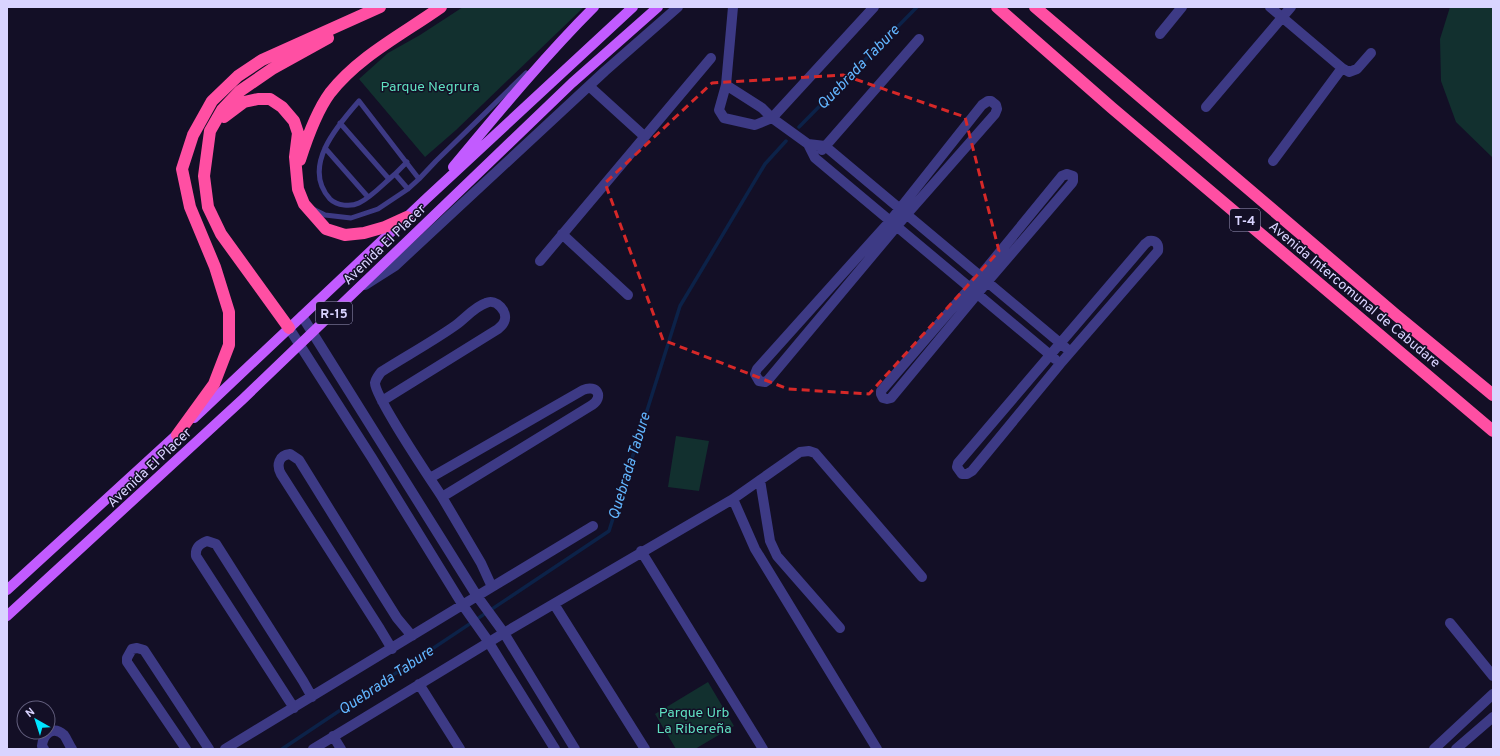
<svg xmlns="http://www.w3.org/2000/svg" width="1500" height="756" font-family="Overpass,sans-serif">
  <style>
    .green { fill: #12302f }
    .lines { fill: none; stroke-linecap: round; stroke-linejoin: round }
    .stream { stroke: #0c2248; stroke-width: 3.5 }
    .lane { stroke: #3d3a85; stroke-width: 5 }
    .street { stroke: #3d3a85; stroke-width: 10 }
    .primary { stroke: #c25bff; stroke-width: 10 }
    .highway { stroke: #ff4fa3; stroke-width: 12 }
    .marked { fill: none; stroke: #d62828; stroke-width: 3; stroke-dasharray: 8 5; stroke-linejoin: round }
    .labels { text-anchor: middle; stroke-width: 3; stroke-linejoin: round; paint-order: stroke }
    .shield { fill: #130f26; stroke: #9e99be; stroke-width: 1 }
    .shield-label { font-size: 13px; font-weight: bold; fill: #d9d4ff }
    .park-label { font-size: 14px; fill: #5fe0c0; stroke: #130f26 }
    .street-label { font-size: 14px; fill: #d9d4ff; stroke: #130f26 }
    .water-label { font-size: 15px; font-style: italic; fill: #62b6ff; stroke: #130f26 }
  </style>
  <rect width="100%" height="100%" fill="#130f26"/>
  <path class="green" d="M463,7H584L456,130L425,157L359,79L388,53L420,35Z
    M1450,7H1493V158L1456,122L1441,81L1440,39Z
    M676,436L709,441L699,491L668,487Z
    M708,682L734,726L695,749H676L655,714Z"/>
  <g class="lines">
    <path class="stream" d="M799,127L917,7
      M282,749L609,531L680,306L765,164L786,141"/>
    <path class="lane" d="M340,123L389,179
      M325,148L368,197
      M395,174L407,162
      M408,189L395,174C384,183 372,197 359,203C351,207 337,206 330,199C301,167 337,126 359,101L419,179
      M313,209L325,215L351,218L378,209L408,189L419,179L436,161L526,73"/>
    <path class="street" d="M733,7L726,85L719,110L724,118L755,125L772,118L874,7
      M1270,7L1342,68L1349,72L1357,69L1371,53
      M1160,34L1182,7
      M726,85L762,108L772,118L808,144L815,158L1055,359
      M589,86L644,136
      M988,101H991L996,105L997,109L995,114L907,214L768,380L765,382L759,381L755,374L757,369L890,221L982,105Z
      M1206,107L1291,7
      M808,144L825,146L1066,348
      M822,150L919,39
      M1273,161L1342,68
      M1067,174L1073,176V181L1072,183L988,281L891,398L887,399L883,398L881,394V391L981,275L1062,176Z
      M562,234L628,295
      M1149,241C1156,240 1159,244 1158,251L1060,364L972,471L967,474H962L957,467L958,463L1145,244Z
      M540,261L711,58
      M365,285L395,266L605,71L678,7
      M302,316L477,596L504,633L575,749
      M289,328L372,458L462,604L486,638L555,749
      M382,401L498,329C500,327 503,325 504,322C509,312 496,298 486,303C474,307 466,318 456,325C432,342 406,356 381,372C379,375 376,378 375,383C375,397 431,480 442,497L592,405C604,397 597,384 583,390L430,478
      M760,480L770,541L777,556L840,628
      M733,499L755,549L877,749
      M641,551L763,749
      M492,587L593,526
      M554,604L645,749
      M1450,623L1493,676
      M392,649L380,629L281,474C276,465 279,455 290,454L299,460L380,591L397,618L412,636
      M419,684L460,749
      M294,708L196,556C195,547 200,544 207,541L216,544L303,681L312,697
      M333,736L341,749
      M44,749L42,746C43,734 53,725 64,735C67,739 69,745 72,749
      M186,749L127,662V658L132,649L137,648L144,650L209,749
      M225,749L492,587L481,563L442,497
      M313,749L504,633L733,499L800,452L809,451L815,453L922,577
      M1434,749L1493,694
      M1456,749L1493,717"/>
    <path class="primary" d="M453,167C498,113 544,57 594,7
      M194,418L426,199L633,7
      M7,590L183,429
      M7,616L243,399L572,83L658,7"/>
    <path class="highway" d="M997,7L1112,108L1493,431
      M1035,7L1396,315L1493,395
      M224,117L244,102L258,99H270L282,107L294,121L298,133L295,157L298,189L304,204L326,229L345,235L364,233L385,227L407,217
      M300,160C307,138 316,112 330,93C359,56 403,34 441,7
      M289,328L221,234L208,207L204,176L210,131L222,110L240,91L272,69L328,38
      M177,435L214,384L229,345V312L215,267L190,207L182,169L193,135L212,101L238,76L262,60L380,7"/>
  </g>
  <path class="marked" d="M843,75L965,117L999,251L869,394L788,389L663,340L605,183L712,83Z"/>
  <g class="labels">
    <g class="shield">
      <rect x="1230" y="209" width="30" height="22" rx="3"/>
      <rect x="316" y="302" width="36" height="22" rx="3"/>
    </g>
    <g class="shield-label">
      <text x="1245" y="225">T-4</text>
      <text x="334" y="318">R-15</text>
    </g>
    <g class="park-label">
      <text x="430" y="91">Parque Negrura</text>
      <text x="694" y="717">Parque Urb<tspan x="694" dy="16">La Ribereña</tspan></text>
    </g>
    <g class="street-label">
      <text transform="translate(384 244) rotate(-44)" y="5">Avenida El Placer</text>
      <text transform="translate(1355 294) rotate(40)" y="5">Avenida Intercomunal de Cabudare</text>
      <text transform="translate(149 467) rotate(-43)" y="5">Avenida El Placer</text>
    </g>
    <g class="water-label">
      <text transform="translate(858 67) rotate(-46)" y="5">Quebrada Tabure</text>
      <text transform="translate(629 466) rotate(-73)" y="5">Quebrada Tabure</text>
      <text transform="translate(386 680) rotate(-34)" y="5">Quebrada Tabure</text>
    </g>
  </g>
  <rect width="1500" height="756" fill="none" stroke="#d9d4ff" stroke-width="16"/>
  <g transform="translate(36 720) rotate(321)"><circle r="19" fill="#130f26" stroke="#625e7d"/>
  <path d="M0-3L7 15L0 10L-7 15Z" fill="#00e5ff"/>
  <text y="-6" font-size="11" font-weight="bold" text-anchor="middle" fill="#d9d4ff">N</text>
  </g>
</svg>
